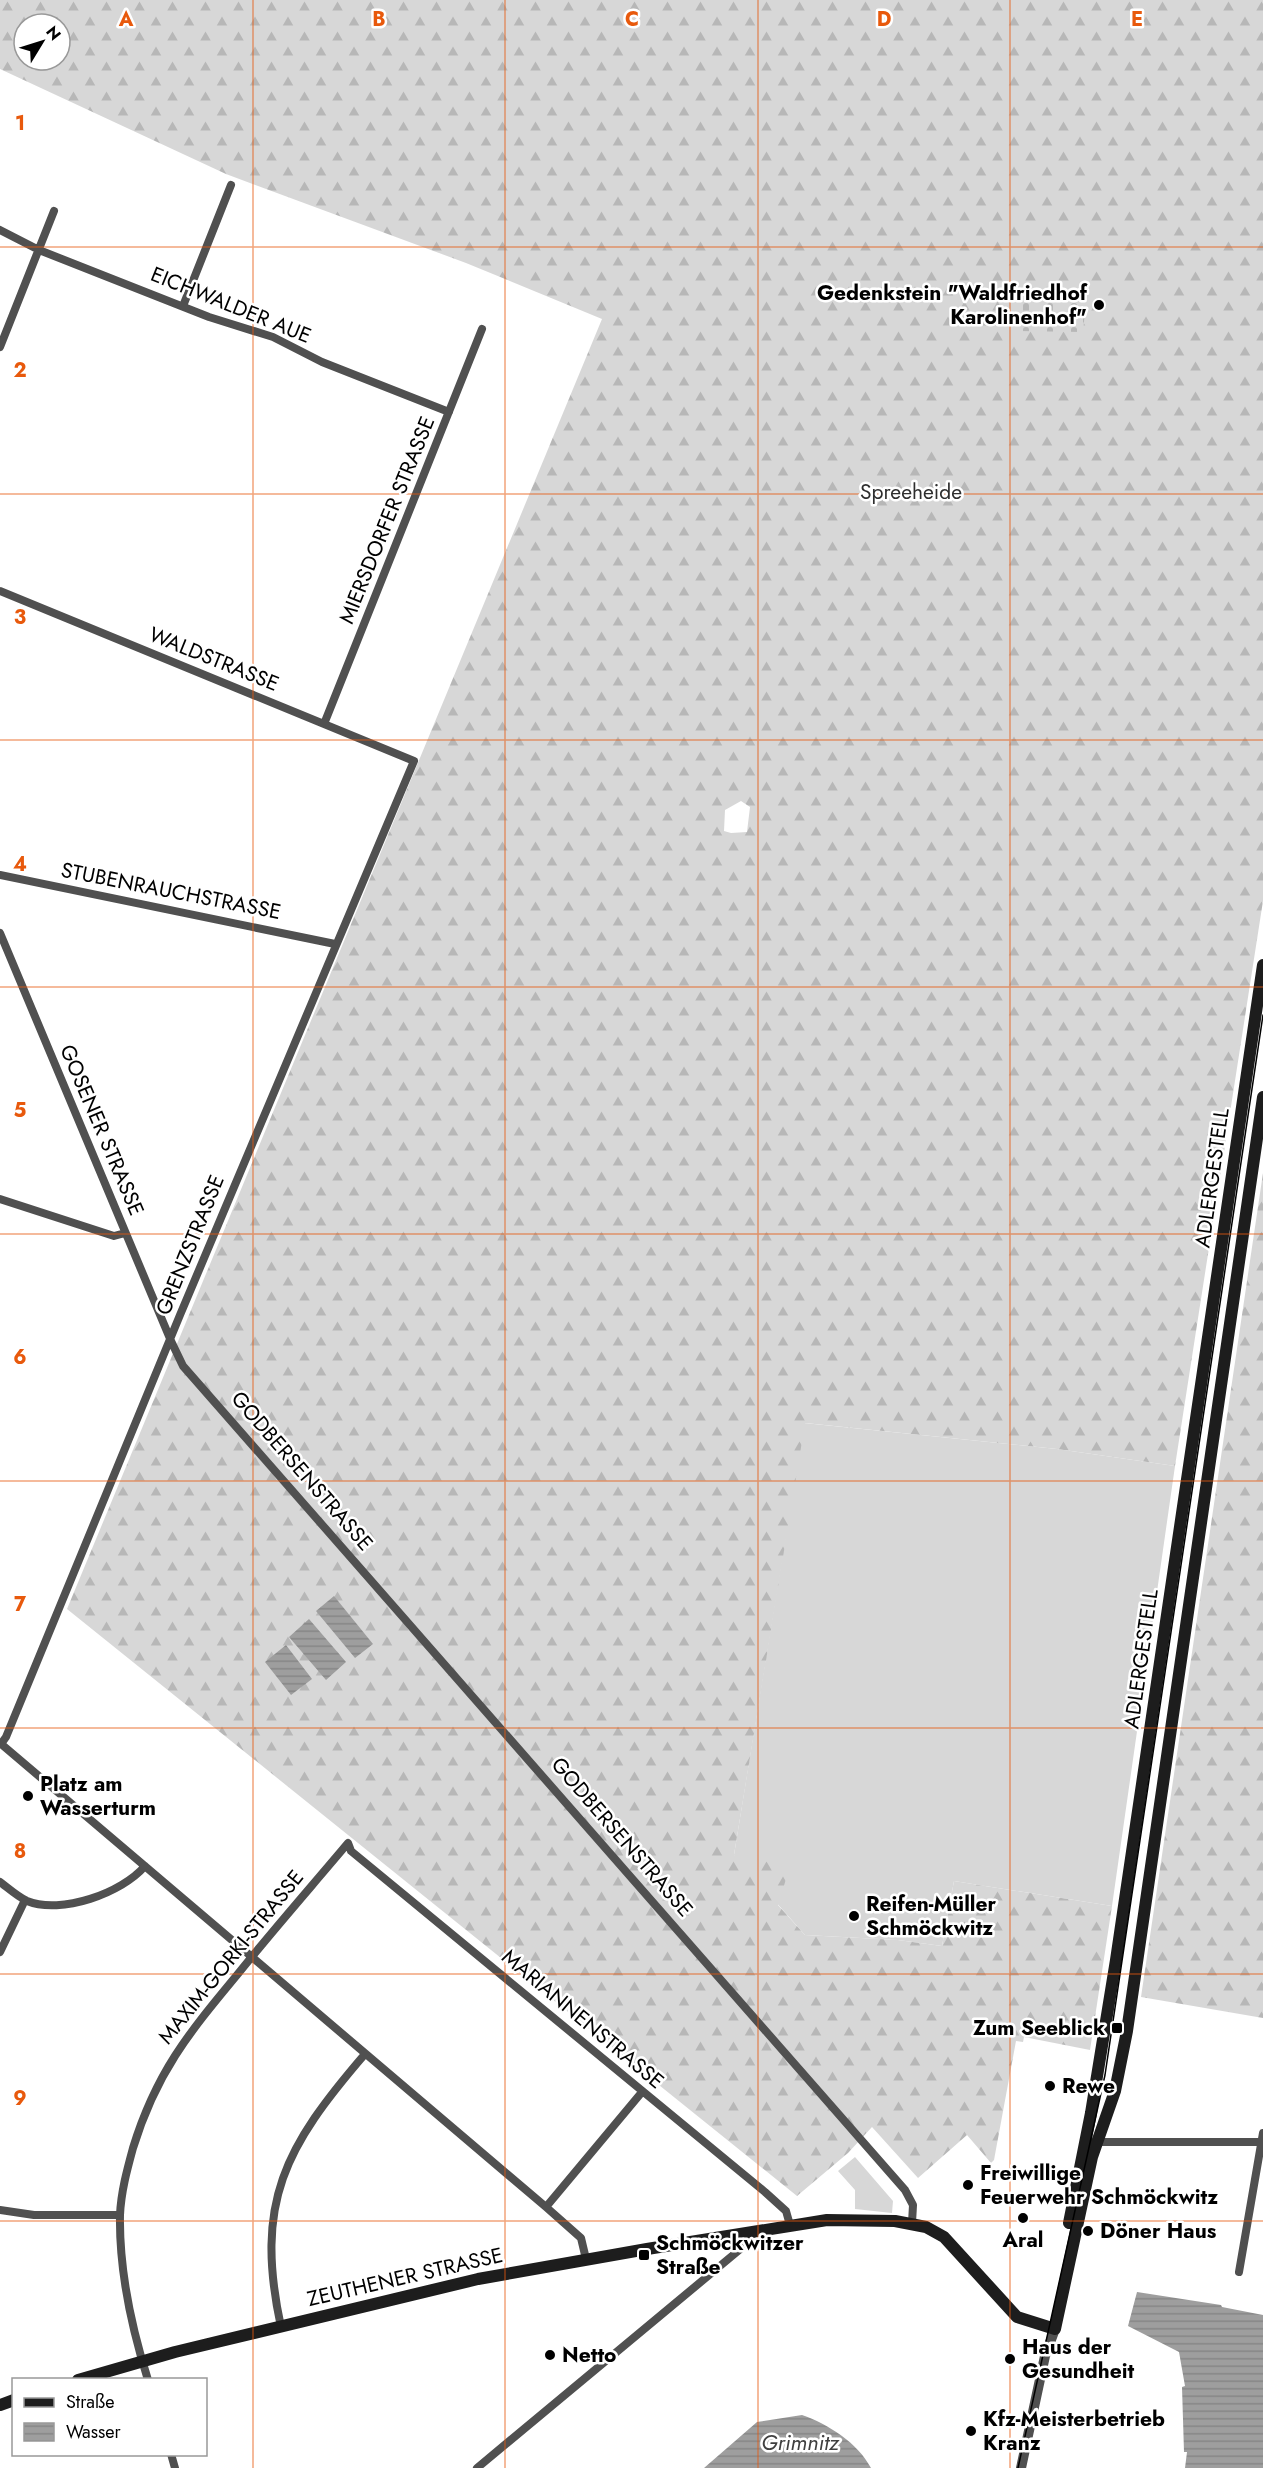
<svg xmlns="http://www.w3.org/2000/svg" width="1263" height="2468" font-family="Jost,sans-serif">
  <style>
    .grass { fill: #d7d7d7 }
    .forest { fill: url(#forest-firs); fill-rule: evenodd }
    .cemetery { fill: url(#cemetery-stones) }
    .water { fill: url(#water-rules) }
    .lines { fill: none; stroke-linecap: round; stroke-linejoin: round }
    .minor { stroke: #505050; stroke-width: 8 }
    .tertiary { stroke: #505050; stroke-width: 10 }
    .secondary { stroke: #1d1d1d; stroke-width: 12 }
    .tram { stroke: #000; stroke-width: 1.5 }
    .grid { fill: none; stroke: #e8590c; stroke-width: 1.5; stroke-opacity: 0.55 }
    .poi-dot { fill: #000; stroke: #fff; stroke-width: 2 }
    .labels { text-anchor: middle; stroke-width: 5; stroke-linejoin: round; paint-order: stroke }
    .poi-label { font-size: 21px; font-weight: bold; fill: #000; stroke: #fff; text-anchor: start }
    .street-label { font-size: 21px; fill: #000; stroke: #fff }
    .park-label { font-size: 21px; fill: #2e2e2e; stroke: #fff }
    .water-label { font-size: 22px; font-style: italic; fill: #3f3f3f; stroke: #fff }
    .grid-label { font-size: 20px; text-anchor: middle; font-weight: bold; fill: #e8590c; stroke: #fff; stroke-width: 5; stroke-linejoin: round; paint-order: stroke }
  </style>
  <defs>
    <pattern id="forest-firs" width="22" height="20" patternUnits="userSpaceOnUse" patternTransform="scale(1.5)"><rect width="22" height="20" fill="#d7d7d7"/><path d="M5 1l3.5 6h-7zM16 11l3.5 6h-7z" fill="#b7b7b7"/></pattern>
    <pattern id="cemetery-stones" width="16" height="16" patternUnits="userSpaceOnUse" patternTransform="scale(1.5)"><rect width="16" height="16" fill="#d7d7d7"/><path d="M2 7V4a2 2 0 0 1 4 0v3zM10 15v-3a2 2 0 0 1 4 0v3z" fill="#b7b7b7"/></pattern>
    <pattern id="water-rules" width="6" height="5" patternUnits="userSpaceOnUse" patternTransform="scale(1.5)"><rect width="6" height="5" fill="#9e9e9e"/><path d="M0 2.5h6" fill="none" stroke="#868686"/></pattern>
  </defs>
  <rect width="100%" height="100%" fill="#fff"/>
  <path class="grass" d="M804,1423L1057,1449L1175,1466L1112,1906L954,1881L942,1946L898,1940L805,1935L734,1855Z
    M855,2157L893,2201L892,2213L855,2209V2190L838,2171Z"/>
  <path class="forest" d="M0,0H1263V901L1175,1466L1057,1449L805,1423L734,1855L790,1866L778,1905L805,1935L898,1940L942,1946L954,1881L1112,1906L1090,2050L1024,2037L1023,2042L1016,2041L994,2160L991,2163L967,2135L918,2178L872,2127L848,2153L797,2196L67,1609L602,319L466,263L226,174L0,69ZM24,24H60V60H24ZM741,801L750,807L747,832L731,833L724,831L725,810Z
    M1263,1173V2018L1141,1997Z"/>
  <path class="cemetery" d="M1012,299L1086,300L1083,332L1018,331Z"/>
  <path class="water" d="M334,1596L373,1644L355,1658L316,1611Z
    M309,1619L346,1662L326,1680L289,1637Z
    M286,1645L312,1679L291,1695L265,1662Z
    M1137,2292L1221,2305L1222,2307L1263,2315V2468H1185L1187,2452H1184L1182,2387L1185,2386L1179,2352L1128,2326Z
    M802,2415C828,2424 858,2443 871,2468H704L757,2422Z"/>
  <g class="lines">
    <path class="minor" d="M0,230L39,250L209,317L273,337L322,362L449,412
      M183,306L231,185
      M0,347L54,211
      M0,591L414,761L180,1315L6,1737L1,1744
      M324,724L482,329
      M0,875L335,944
      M0,933L171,1341L183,1366L905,2190L913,2205L912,2223
      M0,1199L114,1236L125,1233
      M0,1743L546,2207L581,2238L586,2259
      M0,1882C8,1888 18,1897 27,1901C61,1915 122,1893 145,1866
      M0,1952L25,1900
      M1095,2142H1263
      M546,2207L642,2092
      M0,2210L34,2215H120
      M1239,2272L1263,2133
      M281,2327C254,2202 285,2147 365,2054
      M148,2380C131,2326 119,2271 120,2215C121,2192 127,2170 133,2148C156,2073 188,2034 237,1975C273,1930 311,1887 348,1843L351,1851L765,2192L786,2211L790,2225
      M171,2454L175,2468
      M477,2468L744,2246L745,2233"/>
    <path class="tertiary" d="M1021,2468L1045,2356L1055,2329"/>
    <path class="secondary" d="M1069,2223L1091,2113L1116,1960L1263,965
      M78,2380L175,2352L478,2279L647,2249L827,2220L895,2221L926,2227L944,2237L1017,2317L1055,2329L1092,2157L1115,2091L1127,2031L1263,1097
      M0,2405L14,2400"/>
    <path class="tram" d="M1018,2468L1105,2075L1263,1015"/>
  </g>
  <path class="grid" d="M253,0V2468M505,0V2468M758,0V2468M1010,0V2468M0,247H1263M0,494H1263M0,740H1263M0,987H1263M0,1234H1263M0,1481H1263M0,1728H1263M0,1974H1263M0,2221H1263"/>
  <g class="poi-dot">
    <circle cx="1099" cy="305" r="6"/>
    <circle cx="28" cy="1796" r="6"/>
    <circle cx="854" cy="1916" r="6"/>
    <rect x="1111" y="2022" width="12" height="12" rx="3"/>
    <circle cx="1050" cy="2086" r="6"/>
    <circle cx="968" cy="2185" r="6"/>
    <circle cx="1023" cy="2218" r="6"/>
    <circle cx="1088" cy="2231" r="6"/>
    <rect x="638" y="2249" width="12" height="12" rx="3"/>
    <circle cx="550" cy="2355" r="6"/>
    <circle cx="1010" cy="2359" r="6"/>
    <circle cx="971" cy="2431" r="6"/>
  </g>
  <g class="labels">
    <g class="poi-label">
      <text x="1087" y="300" text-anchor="end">Gedenkstein "Waldfriedhof<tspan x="1087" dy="24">Karolinenhof"</tspan></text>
      <text x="40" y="1791">Platz am<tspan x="40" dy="24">Wasserturm</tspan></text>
      <text x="866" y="1911">Reifen-Müller<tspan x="866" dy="24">Schmöckwitz</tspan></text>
      <text x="1105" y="2035" text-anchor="end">Zum Seeblick</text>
      <text x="1062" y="2093">Rewe</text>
      <text x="980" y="2180">Freiwillige<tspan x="980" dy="24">Feuerwehr Schmöckwitz</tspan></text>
      <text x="1100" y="2238">Döner Haus</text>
      <text x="1023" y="2247" text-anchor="middle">Aral</text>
      <text x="656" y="2250">Schmöckwitzer<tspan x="656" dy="24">Straße</tspan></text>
      <text x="1022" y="2354">Haus der<tspan x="1022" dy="24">Gesundheit</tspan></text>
      <text x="562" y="2362">Netto</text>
      <text x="983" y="2426">Kfz-Meisterbetrieb<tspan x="983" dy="24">Kranz</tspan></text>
    </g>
    <g class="street-label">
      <text transform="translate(231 305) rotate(22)" y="7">EICHWALDER AUE</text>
      <text transform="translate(387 520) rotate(-68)" y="7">MIERSDORFER STRASSE</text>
      <text transform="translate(214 659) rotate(22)" y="7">WALDSTRASSE</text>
      <text transform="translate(171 891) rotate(11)" y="7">STUBENRAUCHSTRASSE</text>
      <text transform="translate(102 1130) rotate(67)" y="7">GOSENER STRASSE</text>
      <text transform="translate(1212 1178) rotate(-82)" y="7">ADLERGESTELL</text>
      <text transform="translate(190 1245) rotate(-68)" y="7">GRENZSTRASSE</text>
      <text transform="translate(302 1471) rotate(49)" y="7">GODBERSENSTRASSE</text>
      <text transform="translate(1141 1659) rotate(-82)" y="7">ADLERGESTELL</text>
      <text transform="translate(622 1837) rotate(49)" y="7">GODBERSENSTRASSE</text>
      <text transform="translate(231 1957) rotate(-51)" y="7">MAXIM-GORKI-STRASSE</text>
      <text transform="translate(583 2019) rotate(40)" y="7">MARIANNENSTRASSE</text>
      <text transform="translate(405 2277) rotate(-13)" y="7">ZEUTHENER STRASSE</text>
    </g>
    <g class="park-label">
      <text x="911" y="499">Spreeheide</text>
    </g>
    <g class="water-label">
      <text x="800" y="2450">Grimnitz</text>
    </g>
  </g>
  <g class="grid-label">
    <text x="126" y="26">A</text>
    <text x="379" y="26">B</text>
    <text x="632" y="26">C</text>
    <text x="884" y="26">D</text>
    <text x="1137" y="26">E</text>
    <text x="20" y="130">1</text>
    <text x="20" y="377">2</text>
    <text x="20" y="624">3</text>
    <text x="20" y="871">4</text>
    <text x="20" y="1117">5</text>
    <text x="20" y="1364">6</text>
    <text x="20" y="1611">7</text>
    <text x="20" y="1858">8</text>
    <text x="20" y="2105">9</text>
  </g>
  <rect x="12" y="2378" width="195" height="78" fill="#ffffff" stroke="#999999" stroke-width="1.5"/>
  <rect x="24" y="2398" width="30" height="9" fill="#1d1d1d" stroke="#999999" stroke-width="1.5"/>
  <text x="66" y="2408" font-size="18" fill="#000000">Straße</text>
  <rect x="24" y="2423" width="30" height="18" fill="url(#water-rules)" stroke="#999999" stroke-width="1.5"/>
  <text x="66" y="2438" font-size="18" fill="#000000">Wasser</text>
  <g transform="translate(42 42) rotate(52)"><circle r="28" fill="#ffffff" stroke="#999999" stroke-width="1.5"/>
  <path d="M0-4.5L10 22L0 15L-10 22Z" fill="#000000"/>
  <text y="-9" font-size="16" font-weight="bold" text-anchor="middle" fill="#000000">N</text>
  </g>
</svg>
